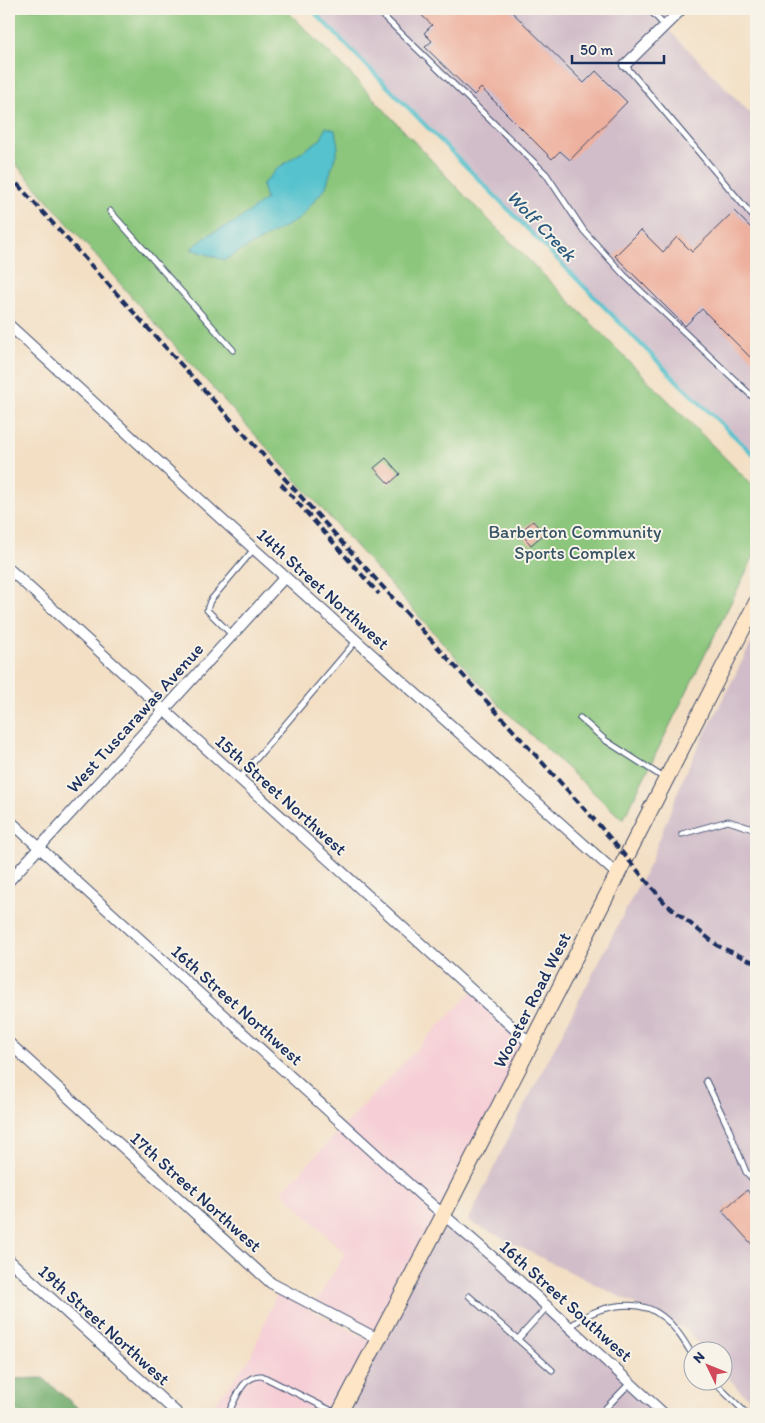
<svg xmlns="http://www.w3.org/2000/svg" width="765" height="1423" font-family="Itim,sans-serif">
  <style>
    .built { fill: #f6cfd6 }
    .industrial { fill: #d1bdc9 }
    .green { fill: #8bc67b; stroke: #537a6c }
    .forest { fill: #70ab6b; stroke: #466d64 }
    .water { fill: #55c2cd; stroke: #387896 }
    .lines { fill: none; stroke-linecap: round; stroke-linejoin: round }
    .stream { stroke: #55c2cd; stroke-width: 4 }
    .building { fill: #eeb09e }
    .service-casing { stroke: #3b496d; stroke-width: 7 }
    .minor-casing { stroke: #3b496d; stroke-width: 12 }
    .secondary-casing { stroke: #3b496d; stroke-width: 17 }
    .service { stroke: #fff; stroke-width: 5 }
    .minor { stroke: #fff; stroke-width: 10 }
    .secondary { stroke: #fde5c5; stroke-width: 15 }
    .rail { stroke: #1b2f5e; stroke-width: 4; stroke-dasharray: 8 4; stroke-linecap: butt }
    .labels { text-anchor: middle; stroke-width: 4; stroke-linejoin: round; paint-order: stroke }
    .park-label { font-size: 18px; fill: #375565; stroke: #f7f3e8 }
    .street-label { font-size: 18px; fill: #1b2f5e; stroke: #f7f3e8 }
    .water-label { font-size: 19px; font-style: italic; fill: #2c5b7f; stroke: #f7f3e8 }
  </style>
  <rect width="100%" height="100%" fill="#f7f3e8"/>
  <filter id="ink" filterUnits="userSpaceOnUse"><feTurbulence type="fractalNoise" baseFrequency=".02" numOctaves="2"/><feDisplacementMap in="SourceGraphic" scale="10" xChannelSelector="R" yChannelSelector="G"/><feConvolveMatrix kernelMatrix="1 2 1 2 8 2 1 2 1" color-interpolation-filters="sRGB"/></filter>
  <filter id="wash" filterUnits="userSpaceOnUse"><feTurbulence type="fractalNoise" baseFrequency=".0096" numOctaves="4" result="noise"/><feDisplacementMap in="SourceGraphic" scale="20" xChannelSelector="R" yChannelSelector="G"/><feGaussianBlur stdDeviation="1.12" result="paint"/><feColorMatrix in="noise" values="0 0 0 0 0 0 0 0 0 0 0 0 0 0 0 0 0 1.4 0 .05"/><feComposite in="paint" operator="in"/></filter>
  <g filter="url(#wash)">
    <rect width="100%" height="100%" fill="#f3dfc4"/>
    <path class="built" d="M472,991L531,1044L378,1339L313,1306L345,1254L282,1191Z
      M277,1293L371,1341L334,1414H207L249,1360Z"/>
    <path class="industrial" d="M311,9H683L665,26L756,119V457L538,239Z
      M756,634V1404L738,1389L723,1371L722,1350H705L687,1330L468,1221L515,1124L650,863L685,773Z
      M444,1214L664,1414H339Z"/>
    <path class="green" d="M9,9H285L346,69L466,197L756,489V552L623,820L500,706L156,325L9,156Z"/>
    <path class="forest" d="M43,1378L85,1414H20L11,1406L9,1379Z"/>
    <path class="water" d="M326,127L335,130L338,147L326,187L299,219L224,260L191,249L210,234L237,221L266,199L262,185L278,168L321,139Z"/>
    <g class="lines">
      <path class="stream" d="M311,9L681,385L756,457"/>
    </g>
    <g id="blocks">
      <path class="building" d="M415,9H509L584,83L596,71L627,102L570,160L560,151L552,159L481,88L474,95L425,47L432,41L424,33L432,25Z
        M734,211L756,233V363L702,309L685,326L615,256L641,230L663,252L677,237L692,252Z
        M386,458L400,474L389,484L374,468Z
        M533,521L544,534L531,545L520,532Z
        M747,1190L756,1201V1249L722,1211Z"/>
    </g>
  </g>
  <g filter="url(#ink)">
    <use href="#blocks" fill-opacity="0" stroke="#3b496d" stroke-width="1"/>
    <g class="lines">
      <g class="service-casing">
        <path id="service" d="M376,9L546,174L584,231L624,275L756,400
          M649,9L665,26
          M625,65L756,220
          M110,211L233,350
          M232,635L207,610L210,601L254,549
          M580,718L605,740L664,778
          M239,779L356,641
          M682,834L728,821L756,830
          M706,1081L728,1127L746,1172L756,1183
          M469,1296L552,1370
          M570,1327C593,1307 637,1295 663,1317C675,1326 684,1341 692,1354
          M518,1339L547,1307
          M712,1380L747,1414
          M228,1414C236,1399 242,1375 262,1376L338,1414
          M600,1414L631,1382"/>
      </g>
      <g class="minor-casing">
        <path id="minor" d="M625,65L682,9
          M9,325L254,549L617,874
          M9,569L531,1044
          M9,820L423,1197L503,1266L664,1414
          M9,881L285,577
          M9,1043L271,1283L378,1339
          M9,1260L178,1414"/>
      </g>
      <g class="secondary-casing">
        <path id="secondary" d="M339,1414L444,1214L756,603"/>
      </g>
      <use href="#service" class="service"/>
      <use href="#minor" class="minor"/>
      <use href="#secondary" class="secondary"/>
      <path class="rail" d="M9,175L599,825L665,903L718,946L756,963
        M281,484L379,594"/>
    </g>
  </g>
  <g class="labels">
    <g class="park-label">
      <text x="575" y="538">Barberton Community<tspan x="575" dy="21">Sports Complex</tspan></text>
    </g>
    <g class="street-label">
      <text transform="translate(323 589) rotate(42)" y="6">14th Street Northwest</text>
      <text transform="translate(135 718) rotate(-48)" y="6">West Tuscarawas Avenue</text>
      <text transform="translate(281 795) rotate(42)" y="6">15th Street Northwest</text>
      <text transform="translate(532 1000) rotate(-63)" y="6">Wooster Road West</text>
      <text transform="translate(237 1005) rotate(42)" y="6">16th Street Northwest</text>
      <text transform="translate(196 1192) rotate(42)" y="6">17th Street Northwest</text>
      <text transform="translate(566 1301) rotate(42)" y="6">16th Street Southwest</text>
      <text transform="translate(104 1325) rotate(42)" y="6">19th Street Northwest</text>
    </g>
    <g class="water-label">
      <text transform="translate(542 225) rotate(46)" y="7">Wolf Creek</text>
    </g>
  </g>
  <rect width="765" height="1423" fill="none" stroke="#f7f3e8" stroke-width="30"/>
  <g transform="translate(708 1366) rotate(313)"><circle r="24" fill="#f7f3e8" stroke="#9fa5b1"/>
  <path d="M0-4L9 19L0 12L-9 19Z" fill="#d1495b"/>
  <text y="-8" font-size="14" font-weight="bold" text-anchor="middle" fill="#1b2f5e">N</text>
  </g>
  <path d="M572 55v8h92v-8" fill="none" stroke="#1b2f5e" stroke-width="2.5"/>
  <text x="580" y="55" font-size="15" fill="#1b2f5e" stroke="#f7f3e8" stroke-width="4" paint-order="stroke">50 m</text>
</svg>
